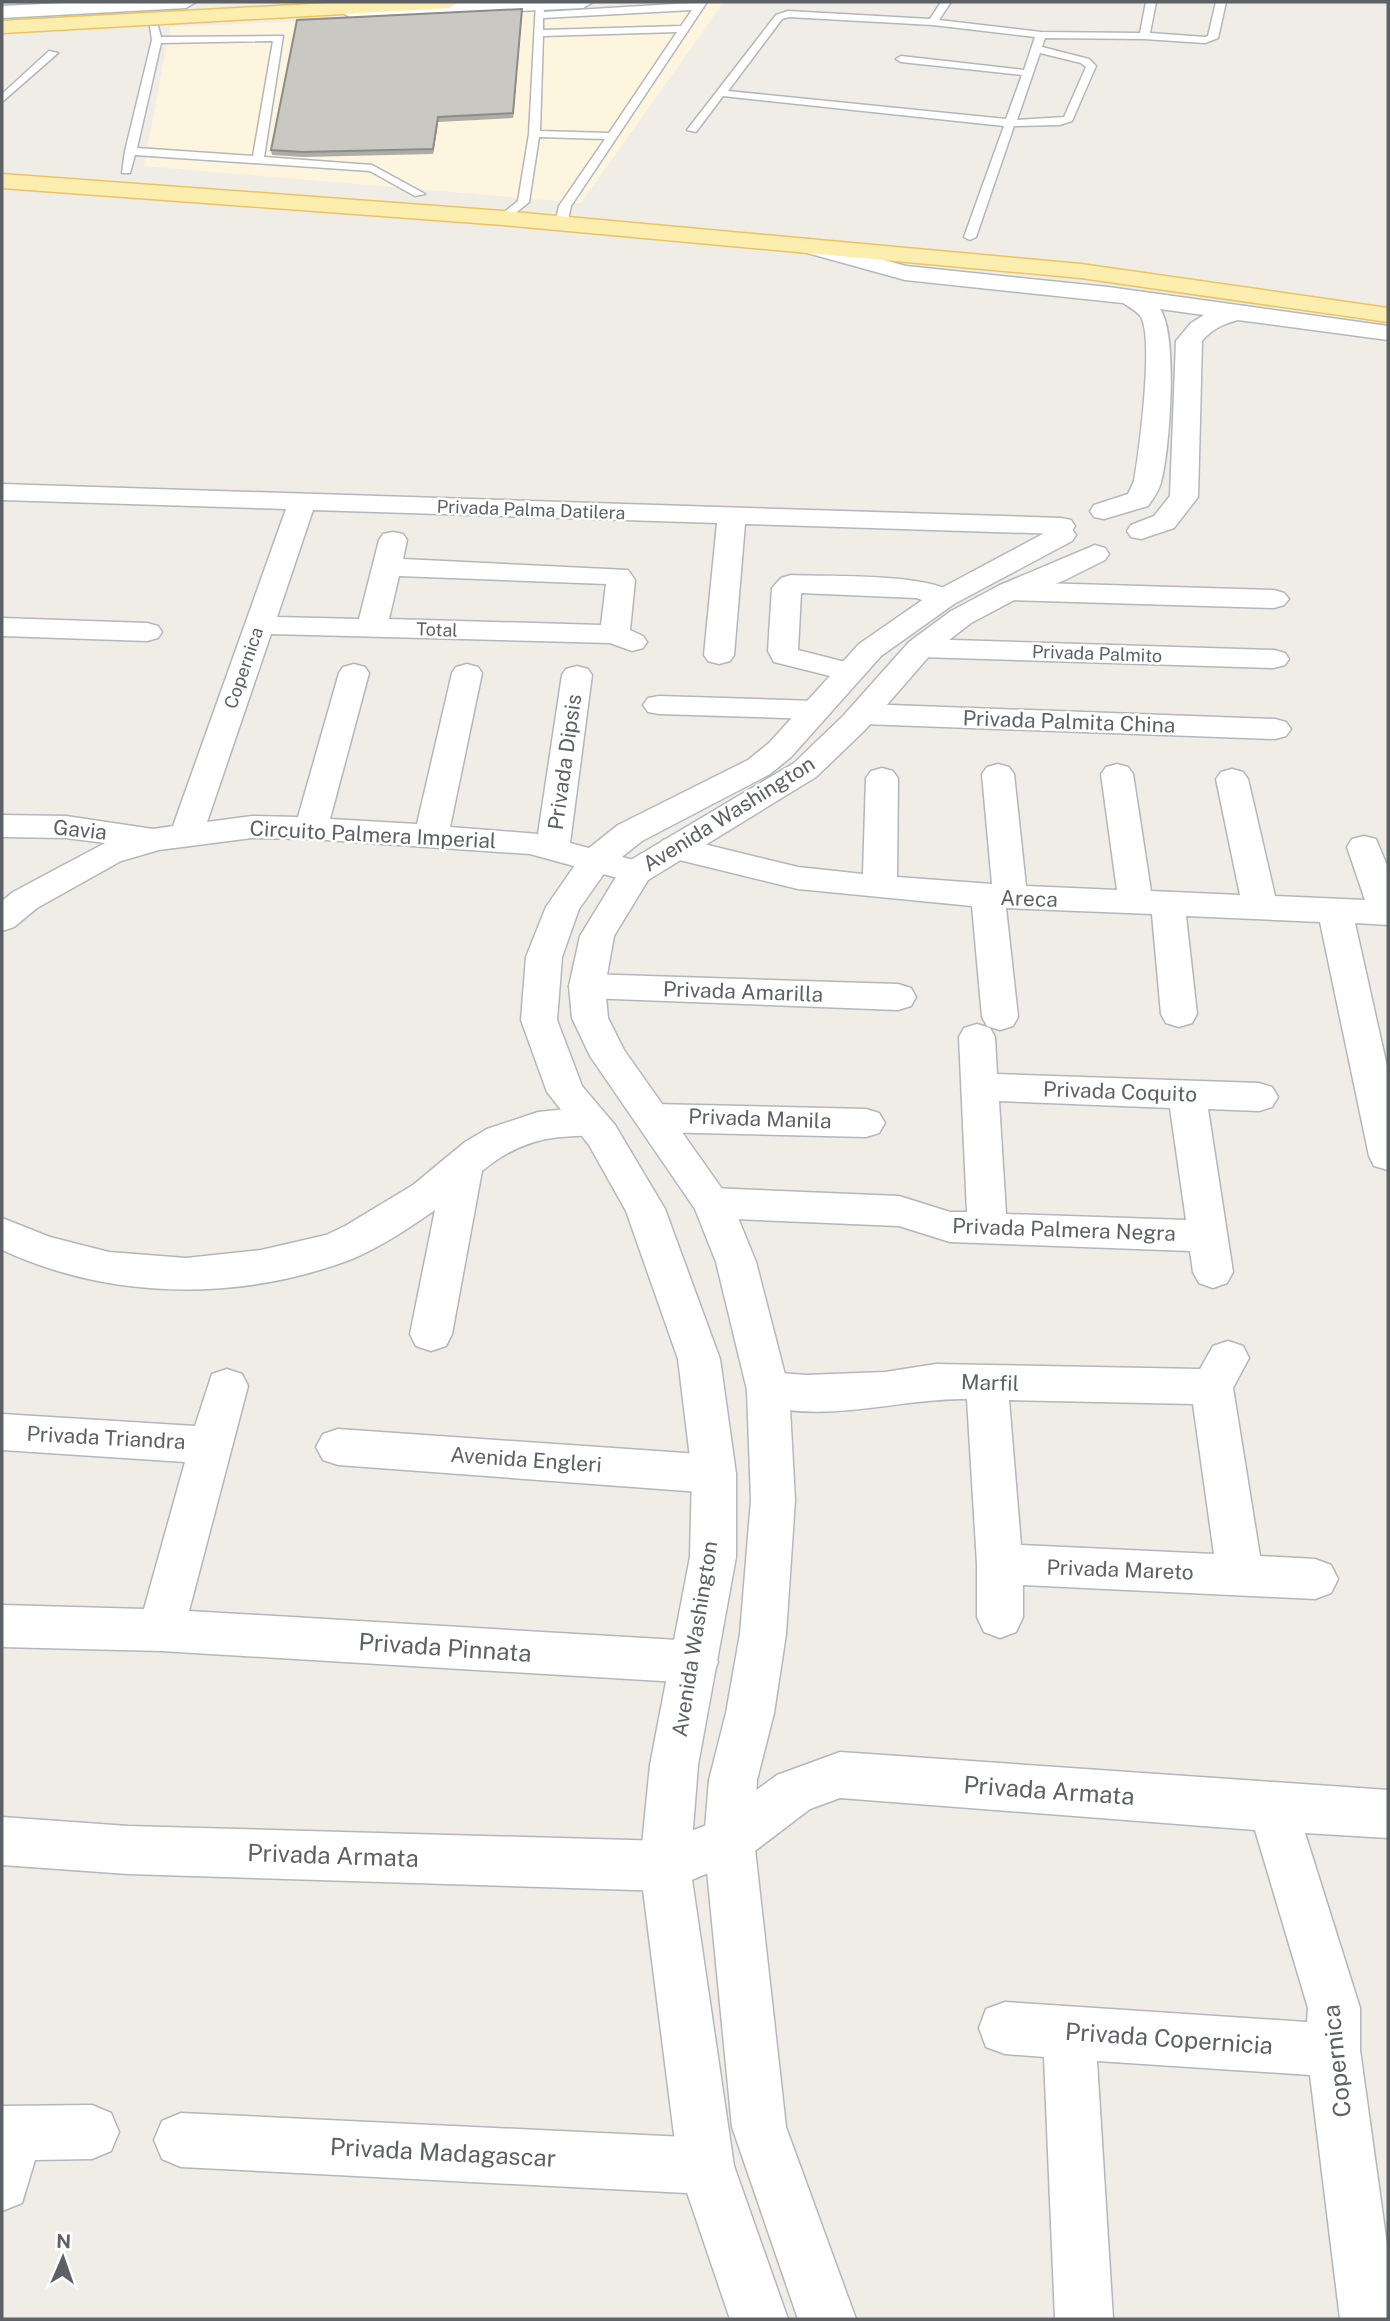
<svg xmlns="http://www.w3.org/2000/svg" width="1390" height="2321" font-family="'Public Sans',sans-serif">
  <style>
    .commercial { fill: #fdf5de }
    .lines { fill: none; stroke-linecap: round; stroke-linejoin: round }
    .service-casing { stroke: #b3b6ba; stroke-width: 3 }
    .minor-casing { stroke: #b3b6ba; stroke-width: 3 }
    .tertiary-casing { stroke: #b3b6ba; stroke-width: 3 }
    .secondary-casing { stroke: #b4b8bd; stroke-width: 3 }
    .primary-casing { stroke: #ecc362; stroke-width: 3 }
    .service { fill: #fff; fill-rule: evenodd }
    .minor { fill: #fff; fill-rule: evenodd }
    .tertiary { fill: #fff; fill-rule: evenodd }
    .secondary { fill: #fff; fill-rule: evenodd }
    .primary { fill: #fceeae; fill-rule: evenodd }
    .wall { fill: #aeaca8 }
    .shaded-wall { fill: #8d8c88 }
    .building { fill: #cac8c3; stroke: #8d8c88; stroke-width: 2 }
    .labels { text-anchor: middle; stroke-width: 5; stroke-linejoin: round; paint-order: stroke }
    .far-street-label { font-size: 18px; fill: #5d6166; stroke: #fff }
    .street-label { font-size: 21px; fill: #5d6166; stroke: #fff }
    .near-street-label { font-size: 24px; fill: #5d6166; stroke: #fff }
  </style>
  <rect width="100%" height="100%" fill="#efede6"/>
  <path class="commercial" d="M723,3L581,203L144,166L170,27Z"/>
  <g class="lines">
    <g class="service-casing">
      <path id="service" d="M536,2H542L544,12L707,2L571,206L567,224L561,227L555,224L559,206L605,139L539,137L529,202L507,220L497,218L518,201L529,134ZM692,10L681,26L543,30V18ZM677,32L609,133L540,131L543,36Z
        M941,2H951L939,20L1041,32L1140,33L1146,2H1156L1150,33L1205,37L1208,36L1216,2H1226L1218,38L1205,43L1144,39L1045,38L1042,47L1089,59L1096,66L1072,121L1060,125L1014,126L976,237L970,240L964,237L1004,126L723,96L696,132L687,130L776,15L788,11L930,19ZM789,17L933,25L1035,37L1024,70L901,56L896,59L901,62L1022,75L1006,119L728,91L782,19ZM1040,53L1081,63L1086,67L1064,117L1017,120Z
        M150,26H158L161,37L283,36L264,157L372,165L425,194L415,196L370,171L135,155L130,173H122L125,151L152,40ZM273,41L253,156L137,148L161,43Z
        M49,51L58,53L2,102V94Z"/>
    </g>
    <g class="minor-casing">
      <path id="minor" d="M2,484L1061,518L1071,520L1075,526L1071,532L1061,534L745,524L734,655L730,661L719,664L708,661L704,655L717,523L313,510L277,617L359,619L379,540L383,534L393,532L403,534L407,540L403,559L628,570L635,580L630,630L643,636L647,642L643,648L632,651L610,643L271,634L207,822L252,816L298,817L339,673L343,667L354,664L365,667L369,673L330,819L417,824L452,673L456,667L467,664L478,667L482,673L450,827L538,834L562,675L566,669L577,666L588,669L592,675L570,843L648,864L653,872L648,880L636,883L530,854L311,839L252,838L159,850L121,861L37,908L14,927L2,931V901L13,892L105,843L66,838L2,837V815L66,816L153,829L173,826L286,509L2,500ZM399,576L606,584L601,625L389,619Z
        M791,575C824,577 941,572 959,598L954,604L944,607L916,598L801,593L798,650L861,666L865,672L861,678L850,681L774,662L768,651L772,588L781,578Z
        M1010,582L1274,590L1284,593L1289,599L1284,605L1274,608L1010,600L1000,597L995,591L1000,585Z
        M2,618L147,623L158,626L162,632L158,638L147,641L2,636Z
        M920,639L1274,650L1285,653L1289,659L1285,665L1274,668L920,657L909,654L905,648L909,642Z
        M659,696L816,701L827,703L832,710L827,717L816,719L659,714L648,712L643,705L648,698Z
        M863,704L1275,719L1286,722L1291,729L1286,736L1275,739L863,724L852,721L847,714L852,707Z
        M998,764L1009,767L1014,774L1026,886L1117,890L1101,774L1106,767L1117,764L1128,767L1133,774L1151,891L1240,895L1216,779L1221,772L1232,769L1243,772L1248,779L1275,896L1365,900L1347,847L1352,839L1364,836L1376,839L1388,868V925L1355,923L1388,1071V1170L1374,1166L1369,1156L1320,922L1186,916L1197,1014L1192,1023L1179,1027L1166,1023L1161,1014L1152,914L1006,908L1018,1017L1013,1026L1000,1030L987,1026L982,1017L972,906L798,889L663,856L658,848L663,840L675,837L798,867L863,874L866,778L871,771L882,768L893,771L898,778L897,877L992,884L982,774L987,767Z
        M587,974L898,984L911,988L916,997L911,1006L898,1010L587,998L574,995L569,986L574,977Z
        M977,1024L990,1028L995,1037L997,1074L1259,1083L1272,1087L1278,1097L1272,1107L1259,1111L1208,1109L1233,1272L1227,1283L1213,1288L1199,1283L1193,1272L1190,1251L950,1242L899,1226L712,1218L698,1214L692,1203L698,1192L712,1188L899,1196L950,1212H967L959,1037L964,1028ZM999,1101L1170,1108L1186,1220L1006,1214Z
        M653,1104L866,1109L879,1113L885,1123L879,1133L866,1137L653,1132L640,1128L634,1118L640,1108Z
        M577,1108H590L603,1112L609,1122L603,1132C589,1136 575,1136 560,1137C529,1140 505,1152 482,1171L452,1334L446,1346L431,1351L416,1346L410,1334L435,1210C409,1228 381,1247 352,1259C240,1302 110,1300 2,1250V1218L50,1237L109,1252L186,1258L261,1250L326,1235L345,1226L413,1185L465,1142L487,1129L538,1112Z
        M1228,1341L1243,1346L1249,1358L1233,1388L1260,1556L1315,1559L1331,1565L1338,1579L1331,1593L1315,1599L1023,1585V1617L1016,1632L1000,1638L984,1632L977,1617V1564L967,1399C897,1398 822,1426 753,1402L747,1390L753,1378L768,1372L806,1375L885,1372L936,1364L1200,1369L1213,1346ZM1009,1400L1193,1404L1214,1554L1021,1545Z
        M227,1369L242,1374L248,1386L189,1611L695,1641L712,1647L718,1662L712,1677L695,1683L161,1651L2,1647V1605L144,1609L185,1462L2,1450V1414L195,1426L212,1374Z
        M338,1429L714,1455L729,1461L736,1474L729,1487L714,1493L338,1465L323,1460L316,1447L323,1434Z
        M840,1752L1388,1790V1838L1305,1833L1360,2008V2050L1388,2252V2319H1340L1310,2075L1097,2061L1113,2319H1055L1044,2057L1005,2054L986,2047L979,2028L986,2009L1005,2002L1307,2022L1308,2008L1255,1830L840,1798L810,1809L747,1857L665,1891L128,1874L2,1865V1817L128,1826L665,1841L712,1823L777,1775Z
        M92,2105L111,2113L119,2132L111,2151L92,2159L35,2160L22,2203L2,2211V2106Z
        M181,2113L706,2138L725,2147L734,2166L725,2185L706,2194L181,2167L162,2159L154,2140L162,2121Z"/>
    </g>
    <g class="tertiary-casing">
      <path id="tertiary" d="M83,2H196L186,8L2,18V6Z
        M466,2H593L583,8L353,19L343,13L353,7Z"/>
    </g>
    <g class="secondary-casing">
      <path id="secondary" d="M808,239L906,266L1108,287L1388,326V340L1238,320C1223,324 1212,329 1202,341L1198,497L1174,528L1141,539L1131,537L1127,531L1131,525L1154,516L1170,496L1176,341L1191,323L1204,315L1160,309C1178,334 1170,450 1161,482C1159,491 1153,499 1148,506L1104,519L1094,517L1090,511L1094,505L1128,494L1134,481C1139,452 1154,340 1141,317C1137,311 1129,307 1123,303L905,280L800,251L796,246L800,241Z
        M1062,527L1072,529L1076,535L1072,541L954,604L881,656L791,757L770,774L642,841L608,868L579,909L562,957L557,1020L582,1086L615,1125L665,1209L720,1359L736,1474V1557L698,1765L690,1866L734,2166L788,2319H730L678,2166L640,1866L650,1765L690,1557L692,1474L678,1359L626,1211L589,1145L547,1092L521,1020L526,957L546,907L584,852L618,825L748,760L769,743L859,644L934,592L1052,529Z
        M1095,545L1105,548L1109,554L1105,560L1065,580L1020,597L971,623L931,654L865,730L816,777L648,880L614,936L605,986L608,1018L624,1050L732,1203L756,1262L789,1390L795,1500L786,1634L774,1713L757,1780L754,1840L786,2127L856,2319H798L732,2127L704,1840L709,1780L726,1713L740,1634L751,1500L747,1390L716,1262L695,1209L590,1056L572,1018L569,986L580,936L624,864L794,763L843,716L909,642L951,611L1000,585Z"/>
    </g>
    <g class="primary-casing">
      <path id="primary" d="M349,2H459L449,8L2,33V21Z
        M2,174L503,211L1081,264L1388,308V322L1081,278L503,225L2,188Z"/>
    </g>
    <use href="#service" class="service"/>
    <use href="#minor" class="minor"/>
    <use href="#tertiary" class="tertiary"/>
    <use href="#secondary" class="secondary"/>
    <use href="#primary" class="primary"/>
  </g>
  <path class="wall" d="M522,14L513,118L438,122L433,154L303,157L272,155L271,150Z"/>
  <path class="shaded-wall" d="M522,9V14L513,118V113Z
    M438,117V122L433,154V149Z"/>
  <path class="building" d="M522,9L513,113L438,117L433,149L302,152L271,150L297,20Z"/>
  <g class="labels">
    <g class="far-street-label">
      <text transform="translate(531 510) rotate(2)" y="6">Privada Palma Datilera</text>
      <text transform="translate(437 630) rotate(2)" y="6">Total</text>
      <text transform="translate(1097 654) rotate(2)" y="6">Privada Palmito</text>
      <text transform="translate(244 668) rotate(-71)" y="6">Copernica</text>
    </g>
    <g class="street-label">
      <text transform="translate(1069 722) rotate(2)" y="7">Privada Palmita China</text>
      <text transform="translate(565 762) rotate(-82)" y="7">Privada Dipsis</text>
      <text transform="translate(729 814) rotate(-32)" y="7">Avenida Washington</text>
      <text transform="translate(80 830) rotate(6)" y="7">Gavia</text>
      <text transform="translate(373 835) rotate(3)" y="7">Circuito Palmera Imperial</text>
      <text transform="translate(1029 899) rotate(2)" y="7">Areca</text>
      <text transform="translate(743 992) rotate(2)" y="7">Privada Amarilla</text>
      <text transform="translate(1120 1092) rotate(2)" y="7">Privada Coquito</text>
      <text transform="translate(760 1119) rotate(2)" y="7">Privada Manila</text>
      <text transform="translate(1064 1230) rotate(2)" y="7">Privada Palmera Negra</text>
      <text transform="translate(990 1383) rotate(2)" y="7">Marfil</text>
      <text transform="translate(106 1438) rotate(3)" y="7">Privada Triandra</text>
      <text transform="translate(526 1460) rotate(4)" y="7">Avenida Engleri</text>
      <text transform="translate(1120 1570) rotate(2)" y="7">Privada Mareto</text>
      <text transform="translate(695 1639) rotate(-81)" y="7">Avenida Washington</text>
    </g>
    <g class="near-street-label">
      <text transform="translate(445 1648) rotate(4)" y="8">Privada Pinnata</text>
      <text transform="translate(1049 1791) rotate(4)" y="8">Privada Armata</text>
      <text transform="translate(333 1856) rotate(2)" y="8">Privada Armata</text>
      <text transform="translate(1169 2039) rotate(4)" y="8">Privada Copernicia</text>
      <text transform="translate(1337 2061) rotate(-96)" y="8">Copernica</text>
      <text transform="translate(443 2153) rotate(3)" y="8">Privada Madagascar</text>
    </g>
  </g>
  <rect width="1390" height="2321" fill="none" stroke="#5d6166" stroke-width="7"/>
  <g transform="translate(63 2258) rotate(2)" stroke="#ffffff" stroke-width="5" paint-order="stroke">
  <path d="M0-5L12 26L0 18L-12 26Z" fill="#5d6166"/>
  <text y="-10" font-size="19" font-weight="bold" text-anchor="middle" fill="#5d6166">N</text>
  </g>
</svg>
